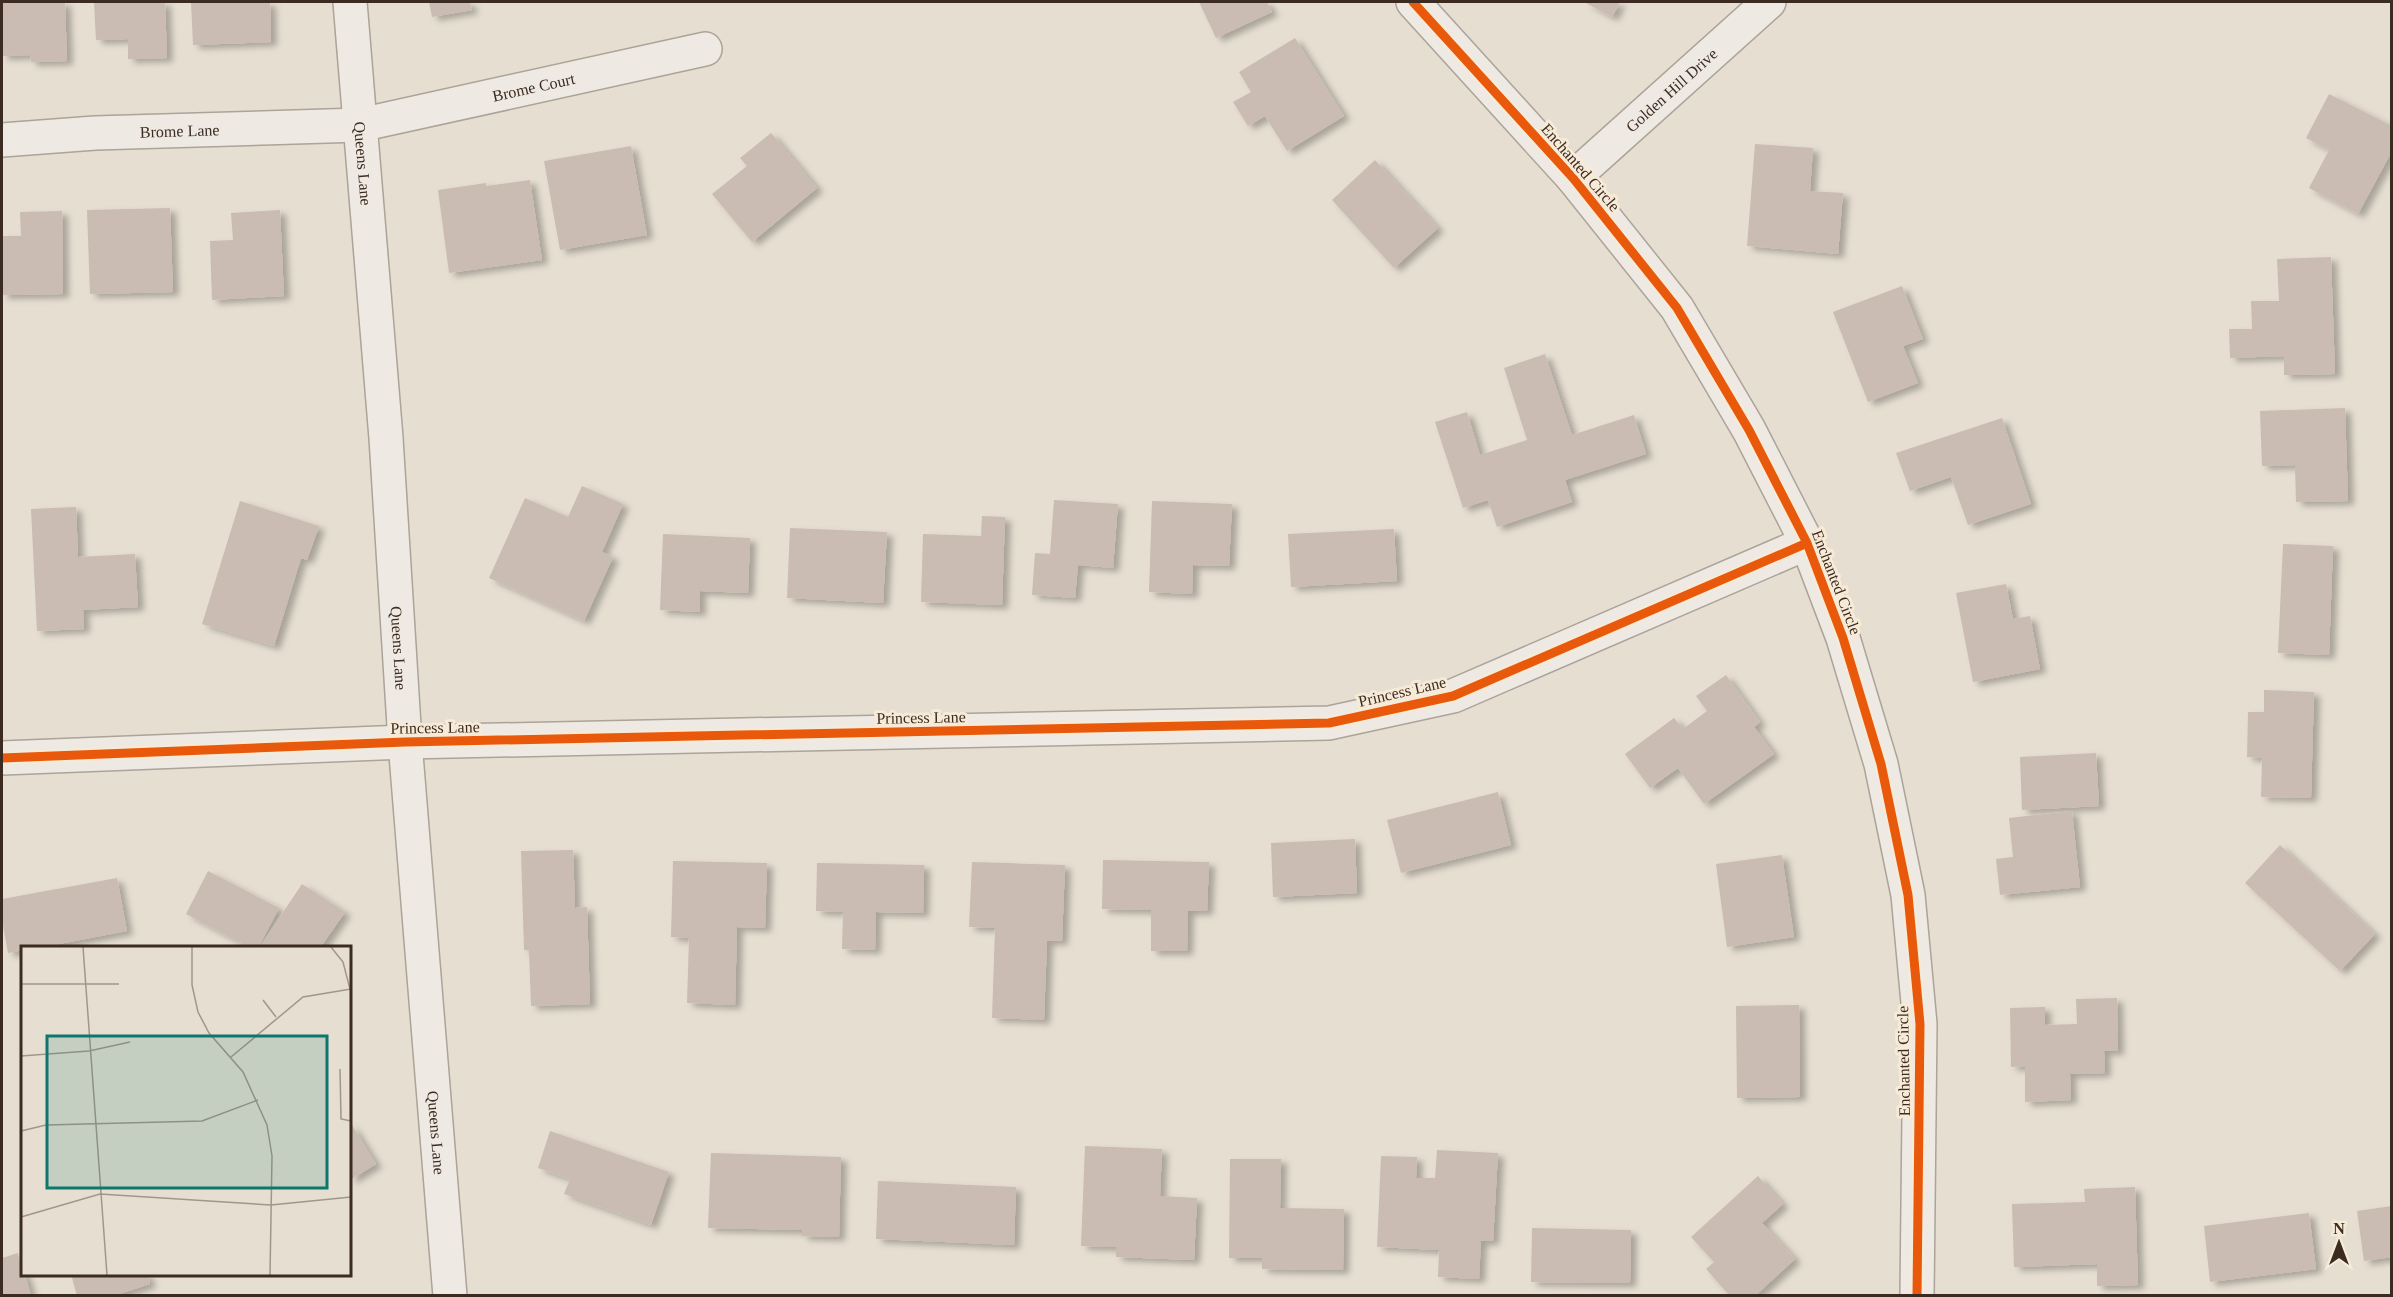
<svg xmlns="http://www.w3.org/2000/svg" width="2393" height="1297" font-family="Georgia,serif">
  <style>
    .building { fill: #cabcb2; filter: url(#shadow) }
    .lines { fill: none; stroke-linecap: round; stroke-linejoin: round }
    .minor-casing { stroke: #aca399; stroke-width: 36 }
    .minor { stroke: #eeeae3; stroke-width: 33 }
    .cycleway-casing { stroke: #f7ebd8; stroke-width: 13 }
    .cycleway { stroke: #e8590c; stroke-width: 9 }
    .labels { text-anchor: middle; stroke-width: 6; stroke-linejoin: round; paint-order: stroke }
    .street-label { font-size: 16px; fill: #3c2b20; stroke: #f7ebd8 }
    .inset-road { fill: none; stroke: #a2968a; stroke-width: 1.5 }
    .view { fill: #0f766e; fill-opacity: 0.15; stroke: #0f766e; stroke-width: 3 }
    .inset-edge { fill: none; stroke: #3c2b20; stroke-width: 3 }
  </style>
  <defs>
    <filter id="shadow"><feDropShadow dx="6" dy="4" stdDeviation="3" flood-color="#0004"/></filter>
  </defs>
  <rect width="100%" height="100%" fill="#e6ded1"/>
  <path class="building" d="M2,2H65L67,61L31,62L30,55L2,56Z
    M94,2H165L167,58L128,59V39L96,40Z
    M191,2H270L271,42L193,45Z
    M429,2H470L472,10L432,17Z
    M1199,2H1267L1272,12L1216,38Z
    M1584,2H1620L1612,17Z
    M1295,38L1344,116L1287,151L1265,116L1248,126L1233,102L1251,92L1239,72Z
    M2329,94L2392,126V151L2358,214L2309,188L2329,150L2306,138Z
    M771,133L817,188L752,242L712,194L747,166L740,158Z
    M1755,144L1813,148L1810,191L1843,193L1838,254L1747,246Z
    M631,146L647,235L560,250L544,161Z
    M1375,160L1438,228L1394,268L1332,200Z
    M530,180L542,260L449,273L438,190L486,183V186Z
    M170,208L173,292L90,294L87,210Z
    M280,210L284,296L212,300L210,241L233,240L231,213Z
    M62,211L63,294L2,295V236H21L20,212Z
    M2331,257L2335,374L2284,375V356L2230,358L2229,329H2252L2251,301H2279L2277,259Z
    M1902,286L1923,339L1903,346L1918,383L1868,402L1833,312Z
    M1545,354L1572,435L1634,415L1646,454L1565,480L1572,502L1497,527L1488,500L1463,508L1435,422L1467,412L1480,455L1527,440L1504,368Z
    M2345,408L2348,501L2296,502L2295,465L2262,466L2260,411Z
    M2002,418L2031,504L1968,525L1951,477L1910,491L1896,453Z
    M582,486L623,504L602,552L613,557L584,621L489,578L525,498L568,517Z
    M1054,500L1118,504L1113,568L1078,565L1075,598L1032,595L1035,553L1050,554Z
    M240,501L319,526L307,560L301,558L274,646L202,624Z
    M1152,501L1232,504L1229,566L1193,565L1192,594L1149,592Z
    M76,507L78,557L135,554L138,607L83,610L84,629L37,631L31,509Z
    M982,516L1005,517L1002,605L921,602L923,534L981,536Z
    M790,528L887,532L883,603L787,598Z
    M1394,529L1397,581L1291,587L1288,534Z
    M663,534L750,538L748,593L700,591V612L660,610Z
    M2283,544L2333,546L2329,655L2278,653Z
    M2006,584L2013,619L2030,616L2040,669L1973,682L1956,593Z
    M1726,675L1760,722L1754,727L1774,754L1704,804L1678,768L1650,788L1625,754L1674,718L1683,729L1707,711L1696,696Z
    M2264,690L2314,692L2311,798L2261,797L2262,758L2247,757L2248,712H2264Z
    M2096,753L2099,806L2022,810L2020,757Z
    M1498,792L1511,845L1401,873L1387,820Z
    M2072,811L2080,887L2000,895L1996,859L2013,857L2009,818Z
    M1355,839L1357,893L1273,897L1271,843Z
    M2280,845L2375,934L2340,971L2245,883Z
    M573,850L575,908L587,907L590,1004L531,1006L529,950H524L521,851Z
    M1782,855L1794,937L1727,947L1716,864Z
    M1103,860L1209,862L1207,911H1188L1187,951H1151V910L1102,909Z
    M673,861L767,863L765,928L737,927L735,1005L687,1003L689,938L671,937Z
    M972,862L1065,865L1062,941H1047L1044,1020L992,1018L995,928L969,927Z
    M817,863L924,865L923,913L876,912L875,950L842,949L843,912L816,911Z
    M208,871L279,908L258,948H250L186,914Z
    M117,878L127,931L38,948H22V950L8,953L2,920V899Z
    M302,884L345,912L320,948H259Z
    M2117,998L2118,1051H2104L2105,1073L2070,1074L2071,1100L2025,1102V1066L2011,1067L2010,1008L2045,1007V1025L2077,1024L2076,999Z
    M1799,1005L1800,1097L1737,1098L1736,1006Z
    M350,1122L376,1164L350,1180Z
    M550,1131L669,1172L651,1225L564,1194L570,1179L538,1168Z
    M1085,1146L1162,1149L1160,1196L1197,1198L1194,1260L1116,1257V1247L1081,1246Z
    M1437,1150L1498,1153L1493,1241H1481L1479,1279L1438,1277L1439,1250L1377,1247L1381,1156L1417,1157L1416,1178H1435Z
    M711,1153L841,1157L839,1237L802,1236V1230L708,1228Z
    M1230,1159H1281L1280,1208L1344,1209L1343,1270L1262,1269V1258H1229Z
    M1758,1176L1783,1204L1762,1223L1795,1259L1755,1296H1730L1706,1269L1714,1262L1691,1237Z
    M878,1181L1016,1187L1014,1245L876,1239Z
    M2135,1187L2138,1285L2097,1286V1264L2014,1267L2012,1204L2085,1202L2084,1189Z
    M2392,1206V1257L2364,1261L2357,1211Z
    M2309,1213L2316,1269L2210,1282L2204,1226Z
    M1532,1228L1631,1230L1630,1283L1531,1282Z
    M18,1253L22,1274H25L31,1296H2V1258Z
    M71,1274H147L150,1284L113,1296H77Z"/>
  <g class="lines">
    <g class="minor-casing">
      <g id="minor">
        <path id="s1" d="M350,2L386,438L405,742L450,1296"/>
        <path d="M1413,2L1573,178L1677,308L1749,430L1807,543L1843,638L1881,764L1908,895L1920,1024L1917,1296"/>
        <path id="s2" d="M2,140L95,133L360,125L705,49"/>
        <path id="s3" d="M1573,178L1769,2"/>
        <path d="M2,758L405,742L1329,723L1453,696L1807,543"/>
      </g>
    </g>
    <use href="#minor" class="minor"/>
    <g class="cycleway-casing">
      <path id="cycleway" d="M1413,2L1573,178L1677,308L1749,430L1807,543L1843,638L1881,764L1908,895L1920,1024L1917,1296
        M2,758L405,742L1329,723L1453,696L1807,543"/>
    </g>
    <use href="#cycleway" class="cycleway"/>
  </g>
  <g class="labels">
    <g class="street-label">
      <text dy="6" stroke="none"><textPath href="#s2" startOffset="536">Brome Court</textPath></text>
      <text dy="6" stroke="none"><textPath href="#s3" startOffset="132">Golden Hill Drive</textPath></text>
      <text dy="6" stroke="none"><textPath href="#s2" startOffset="178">Brome Lane</textPath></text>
      <text dy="6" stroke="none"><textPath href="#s1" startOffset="162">Queens Lane</textPath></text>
      <text transform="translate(1581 167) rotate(49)" y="6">Enchanted Circle</text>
      <text transform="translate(1837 582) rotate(69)" y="6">Enchanted Circle</text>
      <text dy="6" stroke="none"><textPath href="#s1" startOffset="648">Queens Lane</textPath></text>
      <text transform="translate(1402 691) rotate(-13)" y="6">Princess Lane</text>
      <text transform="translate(921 717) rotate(-1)" y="6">Princess Lane</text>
      <text transform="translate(435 727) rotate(-1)" y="6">Princess Lane</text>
      <text transform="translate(1903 1061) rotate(-91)" y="6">Enchanted Circle</text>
      <text dy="6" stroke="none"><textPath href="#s1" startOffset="1134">Queens Lane</textPath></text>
    </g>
  </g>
  <g transform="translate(21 946)">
    <rect width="330" height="330" fill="#e6ded1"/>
    <path class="inset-road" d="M62,1L86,329M171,1V39L177,66L188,87L222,126L246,179L251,210L249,329M310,1L322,16L329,43M0,38H98M242,54L255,71M0,110L68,105L109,96M210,111L282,51L330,43M319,123L320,173L330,175M0,185L25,179L181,175L237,154M0,271L79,248L250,259L330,251"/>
    <path class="view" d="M26,90H306V242H26Z"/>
    <rect width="330" height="330" class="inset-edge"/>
  </g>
  <rect width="2393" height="1297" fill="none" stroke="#3c2b20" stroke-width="6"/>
  <g transform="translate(2339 1243)" stroke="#f7ebd8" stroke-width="4.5" paint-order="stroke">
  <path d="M0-4.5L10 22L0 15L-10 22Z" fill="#3c2b20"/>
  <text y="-9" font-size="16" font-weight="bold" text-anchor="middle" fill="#3c2b20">N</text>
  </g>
</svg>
